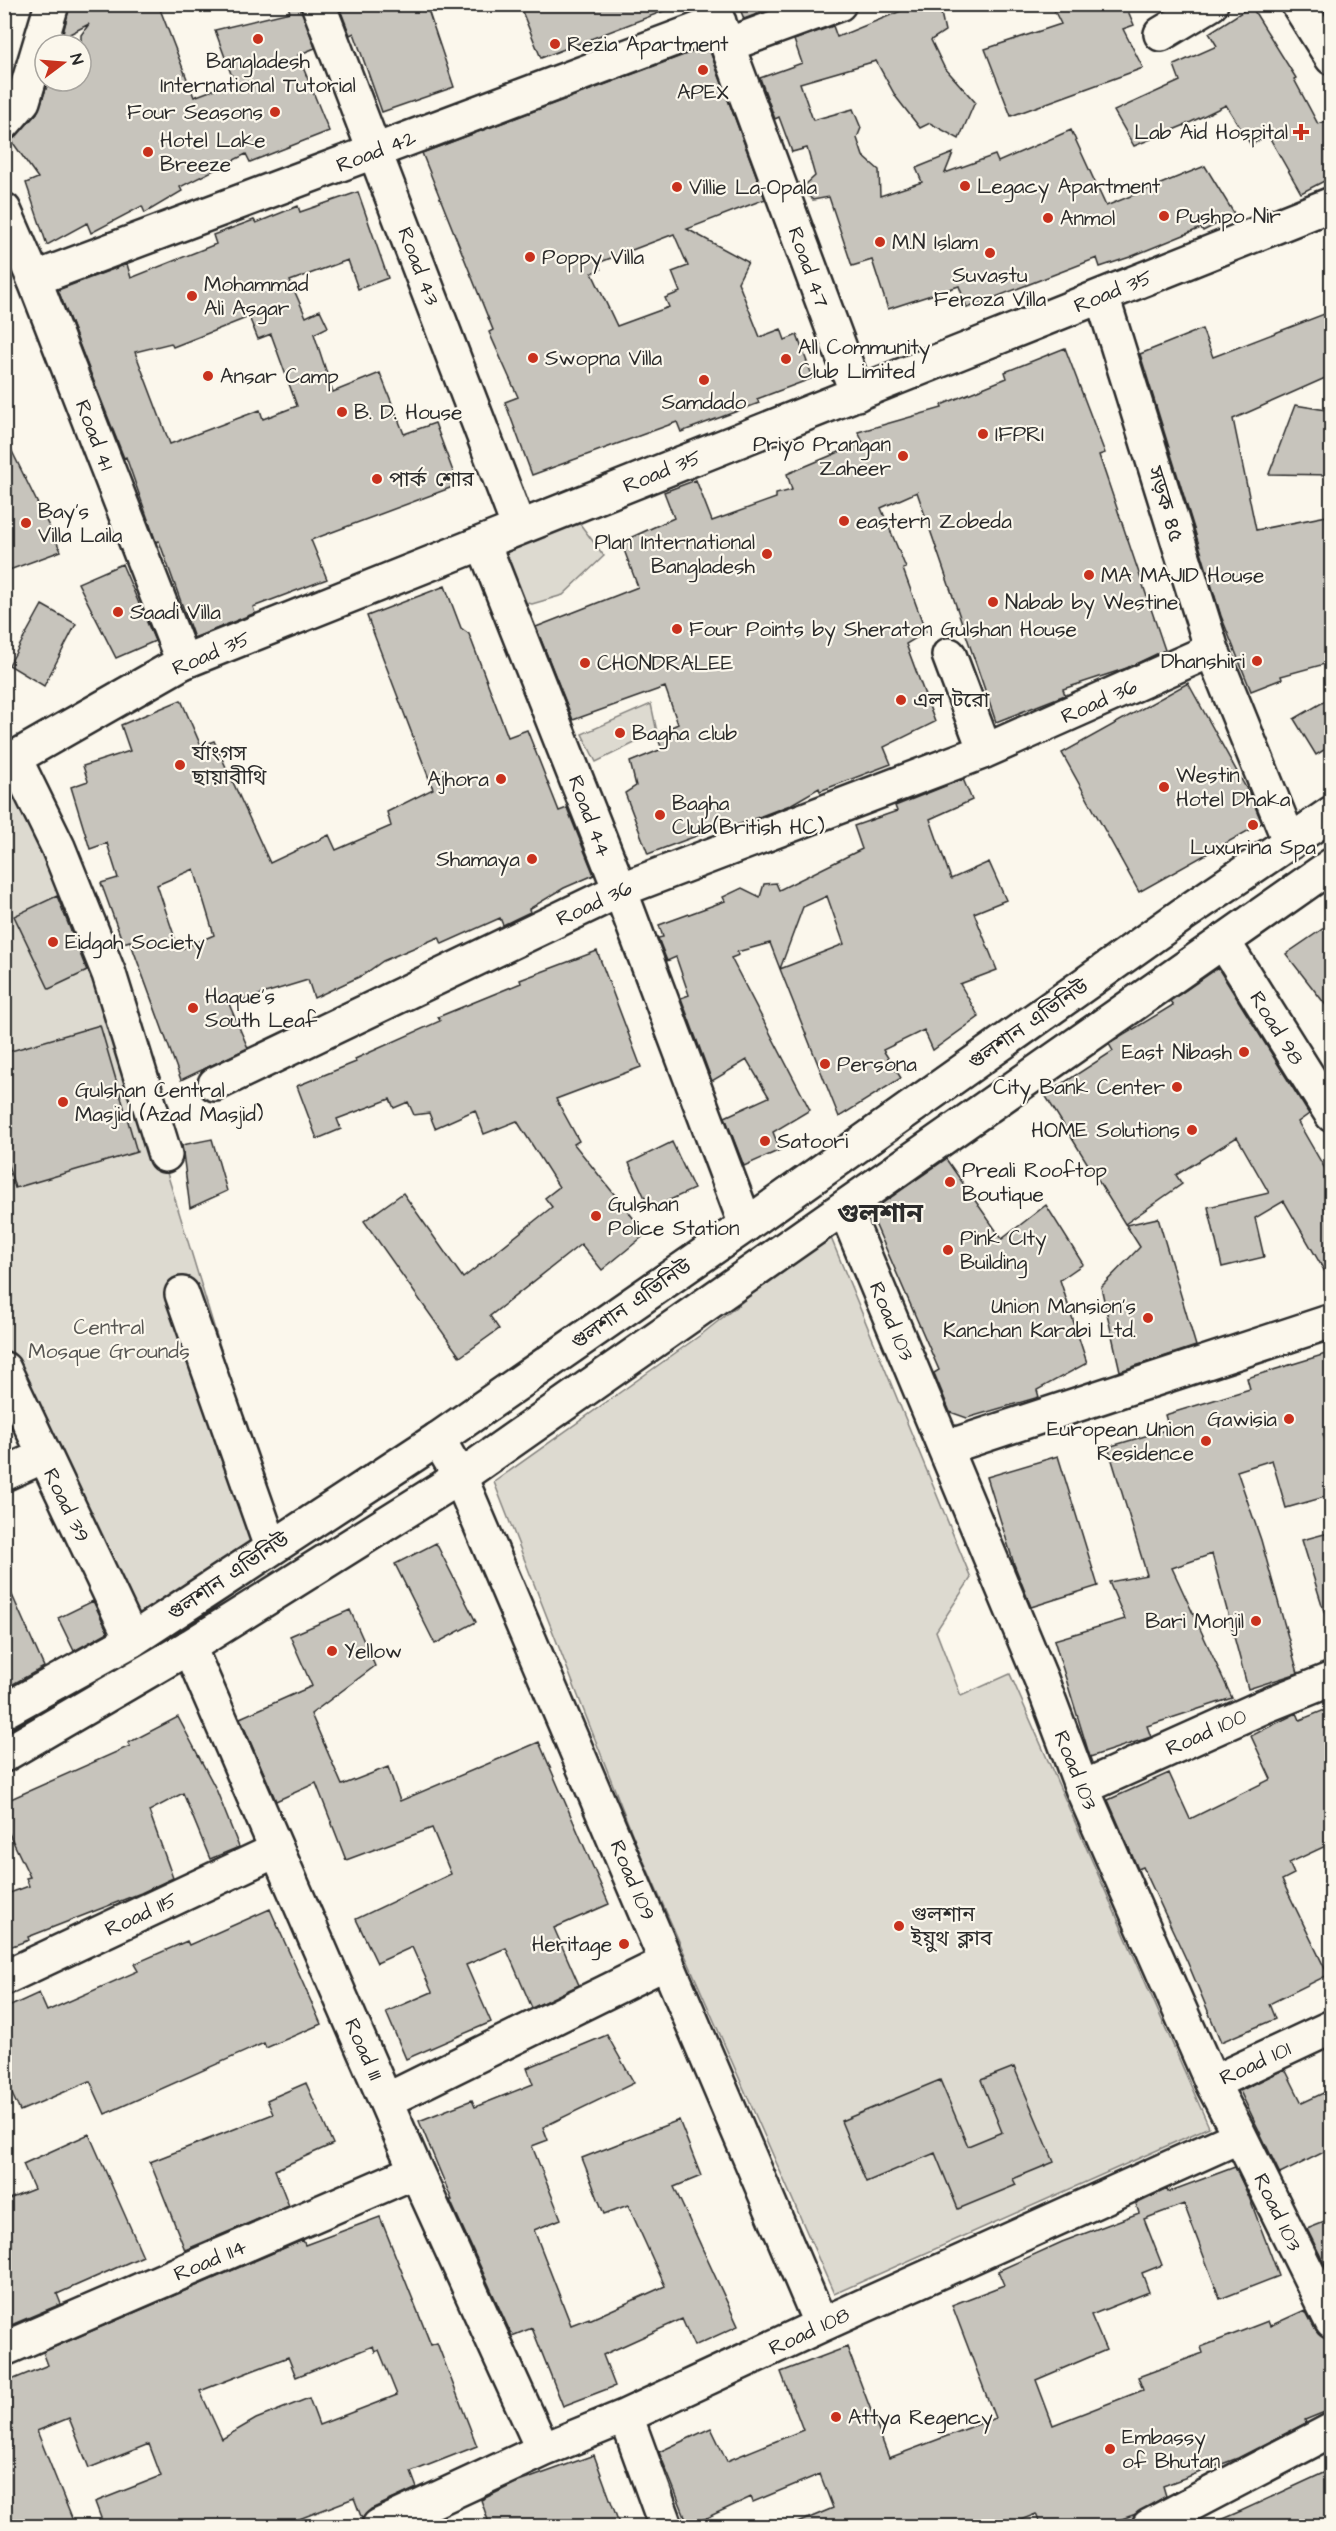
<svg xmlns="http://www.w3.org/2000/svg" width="1336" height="2531" font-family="'Architects Daughter','Noto Sans Bengali',sans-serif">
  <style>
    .green { fill: #dddad0; stroke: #84827e; stroke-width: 1.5 }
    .building { fill: #c7c4bc; stroke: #2b2b2b; stroke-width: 1.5; fill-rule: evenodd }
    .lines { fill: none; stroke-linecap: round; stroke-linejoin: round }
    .minor-casing { stroke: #2b2b2b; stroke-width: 38 }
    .major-casing { stroke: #2b2b2b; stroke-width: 38 }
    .minor { stroke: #fbf7ec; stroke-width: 33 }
    .major { stroke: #fbf7ec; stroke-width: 33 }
    .poi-dot { fill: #c8321e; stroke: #fbf7ec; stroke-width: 2 }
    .labels { text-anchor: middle; stroke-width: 4.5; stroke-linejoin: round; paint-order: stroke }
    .poi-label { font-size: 21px; fill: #2b2b2b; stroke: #fbf7ec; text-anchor: start }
    .street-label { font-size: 21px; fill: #2b2b2b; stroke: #fbf7ec }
    .park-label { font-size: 21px; fill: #585754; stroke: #fbf7ec }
    .district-label { font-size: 27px; font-weight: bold; fill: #2b2b2b; stroke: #fbf7ec }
  </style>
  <rect width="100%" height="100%" fill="#fbf7ec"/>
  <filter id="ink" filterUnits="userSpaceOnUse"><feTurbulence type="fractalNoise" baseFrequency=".0167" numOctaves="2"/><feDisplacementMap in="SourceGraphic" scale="12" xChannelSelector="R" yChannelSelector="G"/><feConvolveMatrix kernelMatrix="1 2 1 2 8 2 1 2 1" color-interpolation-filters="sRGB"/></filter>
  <g filter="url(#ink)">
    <path class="green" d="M580,524L604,556L563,595L532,604L510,599L494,560C517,540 551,529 580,524Z
      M651,704L657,732L596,762L582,734Z
      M7,753L164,1163L277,1533L130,1626L5,1360L4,755Z
      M829,1233L971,1578L936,1631L961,1696L1010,1674L1209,2127L834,2294L635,1841L494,1482L702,1334Z"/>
    <path class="building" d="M70,4H158L194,97L234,82L215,30L290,12L287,4H300L315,48L298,55L329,131L250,162L246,154L180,187L182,191L145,213L142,206L91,233L87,223L47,245L26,183L38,178L11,140L37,113L49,81H81V35L89,24L62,38Z
      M338,4H426L454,87L382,112L354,33L350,35Z
      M519,4H677V6L541,58Z
      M738,4H783L744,19Z
      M918,4H939L945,31L931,40L944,67L975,102L959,139L930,123L920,128L896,97L876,61L800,83L813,120L853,109L861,128L857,138L863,156L879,170L880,196L922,182L916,168L953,153L945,173L995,155L998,162L1071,130L1106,206L1205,166L1235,215L1203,231L1201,228L1130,257L1100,267L1097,258L967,308L959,286L888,309L872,260L852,266L829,197L813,200L806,194L804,186L815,176L807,148L792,152L779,117L775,119L760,78L802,63L794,40L833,26L837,37Z
      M1051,4H1125L1134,25L1123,29L1143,68L1011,116L985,49L1061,24Z
      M1251,6L1296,78L1294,79L1318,124L1332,119V177L1301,193L1268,135L1251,145L1226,105L1185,125L1134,146L1114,111L1180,81L1174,65L1217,46L1209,33Z
      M708,46L765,199L687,229L748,262L738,282L760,337L781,329L785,340L797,335L813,378L757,399L759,403L681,432L677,422L532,475L505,402L518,397L489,332L493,330L422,153ZM674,234L688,266L672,272L680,292L665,298L669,307L617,326L592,273L601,269L598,263Z
      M358,192L388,278L358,289L348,260L290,281L306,317L320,310L328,327L314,334L333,392L380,373L404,434L435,423L458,485L311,540L327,579L253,607L255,613L194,638L159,541L156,542L126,457L124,458L58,290L127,264L131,278L216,244L213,235L254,220L256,223L298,206L300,212ZM249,317L258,339L271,334L297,406L263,419L260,410L170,444L135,352L171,343L173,347Z
      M1332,311V375L1233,419L1256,530L1332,515V662L1281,676L1282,679L1251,691L1221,616L1140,354L1202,329L1213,357Z
      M1065,348L1105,453L1099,455L1165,650L1127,668L1063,689L1065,695L996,722L917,492L881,508L906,568L903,569L926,632L906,644L935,722L884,747L891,764L820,791L819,788L790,805L717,833L715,829L648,854L625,793L636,786L630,762L662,749L656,734L678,724L665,687L573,720L536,627L638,587L621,542L674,518L664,492L696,480L712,521L776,498V494L792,490L787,474L863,442L858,432L942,408L941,405L1007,378L1005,372Z
      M1295,405L1332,411V475L1269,474Z
      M4,435L61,551L4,572Z
      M122,564L155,641L116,658L78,583Z
      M445,586L461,628L469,634L508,737L527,730L559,811L567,808L594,875L564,888L529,909L530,912L503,925L500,918L442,944L439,937L383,961L363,975L314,998L308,980L229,1004L248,1048L181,1080L130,941L123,943L101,883L118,878L107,843L90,849L71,787L88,781L83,766L130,751L121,725L181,700L201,746L214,741L270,863L329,835L336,850L391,826L387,812L433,789L367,616ZM194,869L214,935L179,950L157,885Z
      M42,605L76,624L44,686L9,665Z
      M1188,683L1251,797L1262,823L1139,892L1062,753Z
      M1332,697V745L1316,755L1294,719Z
      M963,779L972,800L930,819L951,879L989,862L1006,900L974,913L997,970L960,984L979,1017L933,1050L924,1030L883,1050L901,1078L839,1117L780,969L844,944L827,896L803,907L780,969L770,943L737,952L739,955L731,958L810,1110L773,1132L780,1150L744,1166L725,1117L769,1097L747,1060L712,1081L681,998L689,995L676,957L667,961L658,938L663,937L659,925L725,901L723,897L742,888L760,897L764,884L776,883L779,890L862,849L854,826L897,811L895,806Z
      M57,896L87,971L49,989L14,916Z
      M1324,928L1332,938V1013L1286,954Z
      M597,951L641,1067L556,1099L579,1141L574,1144L646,1234L602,1270L581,1244L490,1316L499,1329L460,1357L364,1221L403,1193L463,1278L552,1207L545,1198L559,1187L517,1121L484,1134L475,1110L435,1128L429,1113L414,1115L408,1102L394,1108L390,1099L337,1119L341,1129L317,1139L297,1086L356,1062L355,1059L440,1021L438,1017L521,983L520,980Z
      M1218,968L1309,1114L1298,1122L1332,1181V1284L1284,1201L1255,1218L1264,1257L1222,1267L1208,1207L1269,1193L1237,1137L1176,1175L1182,1184L1125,1224L1045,1095L1113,1051L1109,1044L1173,1005L1170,1001Z
      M100,1025L137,1152L15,1188L4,1152V1053Z
      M212,1139L227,1191L190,1208L182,1145Z
      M672,1142L694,1189L650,1209L629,1163Z
      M946,1159L1002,1239L1046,1205L1083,1264L1060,1280L1087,1363L1037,1390L1039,1397L967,1418L950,1412L934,1373L939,1370L870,1212Z
      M1158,1218L1196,1346L1120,1371L1101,1287L1140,1247L1126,1225Z
      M1332,1352V1433L1323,1434L1332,1461V1495L1286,1508L1272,1460L1237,1471L1261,1540L1298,1673L1248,1689L1212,1554L1172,1568L1232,1698L1147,1726L1151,1737L1090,1757L1054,1640L1125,1619L1109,1582L1147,1575L1108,1447L1169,1429L1165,1415L1250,1389L1247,1378Z
      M1058,1456L1098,1586L1031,1607L1014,1564L987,1477Z
      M1332,1532V1621H1327L1302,1540Z
      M436,1543L476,1622L435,1644L395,1564Z
      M4,1577L44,1667L4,1689Z
      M93,1601L108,1632L74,1651L58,1618Z
      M350,1610L375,1666L311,1714L342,1785L388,1767L400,1801L539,1742L609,1904L554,1928L579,1985L532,2008L506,1948L466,1965L491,2022L406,2059L386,2012L432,1992L412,1947L377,1963L356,1919L451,1874L432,1828L346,1860L316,1783L276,1801L240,1718L312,1686L290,1636Z
      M1332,1707V1843L1289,1863L1294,1874L1282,1880L1328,1975L1269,2004L1275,2019L1221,2042L1187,1961L1143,1867L1138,1869L1108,1800L1169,1773L1190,1819L1271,1779L1251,1736L1297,1713L1300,1720Z
      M178,1717L216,1789L239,1847L210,1859L183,1793L149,1811L173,1878L141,1893L28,1937L29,1940L4,1949V1895L29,1886L26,1878L30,1877L4,1823V1802L130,1746L128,1743Z
      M270,1909L321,2024L266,2048L264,2043L105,2114L90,2081L20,2111L4,2077V2009L39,1993L47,2011L138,1971L134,1964L187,1941L189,1945Z
      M607,2035L634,2083L543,2127L548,2140L532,2146L561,2219L534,2230L571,2325L589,2318V2320L665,2286L628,2205L604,2214L582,2158L679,2120L701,2176L674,2187L738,2326L694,2346L682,2319L603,2355L615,2386L563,2406L532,2328L512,2336L450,2200H452L419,2121L472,2100L475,2107L533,2084L527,2068Z
      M1014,2067L1054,2162L1013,2179L1016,2185L958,2209L935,2153L866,2182L841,2121L940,2080L968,2146L1002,2132L981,2080Z
      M1285,2069L1302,2103L1332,2089V2148L1280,2174L1240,2091Z
      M306,2083L333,2144L275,2170L289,2206L185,2250L150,2162L273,2114L267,2100Z
      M89,2134L143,2256L57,2294L61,2304L4,2328V2201L34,2189L23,2164Z
      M1235,2167L1249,2197L1279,2276L1220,2299L1184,2204L1144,2219L1162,2265L1142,2273L1149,2292L1091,2315L1106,2350L1036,2380L1053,2425L1143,2390L1138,2377L1203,2353L1201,2347L1268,2321L1270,2326L1305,2310L1316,2331L1325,2339L1332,2355V2409L1305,2420L1306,2423L1238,2458L1163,2486L1166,2496L1136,2514L1102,2526H1041L1036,2514L1005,2526H790L833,2508L820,2474L753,2502L751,2497L689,2526L659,2452L711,2428L727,2461L803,2430L781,2372L847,2347L889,2458L995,2418L952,2305L1004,2285L998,2271L1062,2242L1139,2213L1136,2204L1167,2189L1168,2192Z
      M380,2217L431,2345L437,2343L477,2446L411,2472L417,2488L371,2509L362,2519L354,2498L281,2526H104L95,2502L161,2476L149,2444L89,2468L69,2418L37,2431L75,2526H4V2383L48,2365L43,2352L303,2240L305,2245ZM373,2346L375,2352L379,2350L397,2395L319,2425L309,2398L256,2419L222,2439L200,2391L288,2357L296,2377Z
      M1332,2219V2279L1307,2229Z
      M594,2455L620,2526H490L481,2500L516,2483Z
      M1332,2469V2526H1206L1241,2511Z"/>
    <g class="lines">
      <g class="minor-casing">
        <path id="minor" d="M318,4L519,528
          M712,4L857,394
          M1161,34L1211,4
          M727,45L839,4
          M4,123L23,101L52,4
          M34,279L719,22
          M1102,296L1212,650L1290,843
          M483,543L620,890L746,1225
          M949,655L985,751
          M183,662L1332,204
          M14,757L58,847L109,974L165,1155
          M1223,941L1332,1115
          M215,1084L620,890L985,751L1212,650
          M845,1209L1041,1679L1082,1788L1212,2083L1240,2136L1332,2322
          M182,1294L271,1547
          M4,1369L132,1640
          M438,1439L460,1477L821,2325
          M945,1448L1332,1321
          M4,1474L44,1456
          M189,1647L416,2171L543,2450
          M1082,1788L1265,1706L1332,1679
          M4,1978L277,1850
          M1212,2083L1332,2027
          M387,2100L667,1962
          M4,2349L416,2171
          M626,2416L666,2526
          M379,2526L543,2450L626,2416L821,2325L1240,2136
          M1149,2526L1332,2430"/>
      </g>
      <g class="major-casing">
        <path id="major" d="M1298,4L1332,58
          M4,210L34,279L183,662L4,764
          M4,1711L132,1640L438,1439L746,1225L1185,913L1332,813
          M4,1755L189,1647L460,1477L1332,865"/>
      </g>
      <use href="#minor" class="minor"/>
      <use href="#major" class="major"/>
    </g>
  </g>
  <g class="poi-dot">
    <circle cx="258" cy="39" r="6"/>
    <circle cx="555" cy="44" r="6"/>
    <circle cx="703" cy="70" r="6"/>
    <circle cx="275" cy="112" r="6"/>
    <path d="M1298 123h6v6h6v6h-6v6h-6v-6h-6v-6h6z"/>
    <circle cx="148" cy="152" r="6"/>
    <circle cx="965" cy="186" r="6"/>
    <circle cx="677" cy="187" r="6"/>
    <circle cx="1164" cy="216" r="6"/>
    <circle cx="1048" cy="218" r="6"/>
    <circle cx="880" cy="242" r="6"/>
    <circle cx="990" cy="253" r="6"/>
    <circle cx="530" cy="257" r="6"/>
    <circle cx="192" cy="296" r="6"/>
    <circle cx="533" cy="358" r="6"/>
    <circle cx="786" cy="359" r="6"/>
    <circle cx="208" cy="376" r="6"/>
    <circle cx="704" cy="380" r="6"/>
    <circle cx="342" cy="412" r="6"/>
    <circle cx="983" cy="434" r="6"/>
    <circle cx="903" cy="456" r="6"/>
    <circle cx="377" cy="479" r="6"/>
    <circle cx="844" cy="521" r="6"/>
    <circle cx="26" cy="523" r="6"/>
    <circle cx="767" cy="554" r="6"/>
    <circle cx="1089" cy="575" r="6"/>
    <circle cx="993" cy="602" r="6"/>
    <circle cx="118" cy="612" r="6"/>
    <circle cx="677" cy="629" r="6"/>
    <circle cx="1257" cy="661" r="6"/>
    <circle cx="585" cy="663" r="6"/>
    <circle cx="901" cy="700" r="6"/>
    <circle cx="620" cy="733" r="6"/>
    <circle cx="180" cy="765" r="6"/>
    <circle cx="501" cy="779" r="6"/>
    <circle cx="1164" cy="787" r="6"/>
    <circle cx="660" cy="815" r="6"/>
    <circle cx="1253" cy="825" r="6"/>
    <circle cx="532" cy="859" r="6"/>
    <circle cx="53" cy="942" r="6"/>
    <circle cx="193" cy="1008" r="6"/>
    <circle cx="1244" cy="1052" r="6"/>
    <circle cx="825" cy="1064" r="6"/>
    <circle cx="1177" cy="1087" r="6"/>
    <circle cx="63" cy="1102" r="6"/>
    <circle cx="1192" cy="1130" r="6"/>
    <circle cx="765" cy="1141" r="6"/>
    <circle cx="950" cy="1182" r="6"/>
    <circle cx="596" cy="1216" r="6"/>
    <circle cx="948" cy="1250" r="6"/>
    <circle cx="1148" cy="1318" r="6"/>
    <circle cx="1289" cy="1419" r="6"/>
    <circle cx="1206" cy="1441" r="6"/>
    <circle cx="1256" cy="1621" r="6"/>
    <circle cx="332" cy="1651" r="6"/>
    <circle cx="899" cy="1926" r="6"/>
    <circle cx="624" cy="1944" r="6"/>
    <circle cx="836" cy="2417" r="6"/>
    <circle cx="1110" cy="2449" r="6"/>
  </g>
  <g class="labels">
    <g class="poi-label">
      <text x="567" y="51">Rezia Apartment</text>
      <text x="258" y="68" text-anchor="middle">Bangladesh<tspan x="258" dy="24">International Tutorial</tspan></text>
      <text x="703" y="99" text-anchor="middle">APEX</text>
      <text x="263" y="119" text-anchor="end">Four Seasons</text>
      <text x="1288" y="139" text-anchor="end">Lab Aid Hospital</text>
      <text x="160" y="147">Hotel Lake<tspan x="160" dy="24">Breeze</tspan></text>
      <text x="977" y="193">Legacy Apartment</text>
      <text x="689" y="194">Villie La-Opala</text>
      <text x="1176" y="223">Pushpo Nir</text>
      <text x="1060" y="225">Anmol</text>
      <text x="892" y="249">M.N Islam</text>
      <text x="542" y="264">Poppy Villa</text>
      <text x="990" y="282" text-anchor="middle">Suvastu<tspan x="990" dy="24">Feroza Villa</tspan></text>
      <text x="204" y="291">Mohammad<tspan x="204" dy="24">Ali Asgar</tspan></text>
      <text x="798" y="354">All Community<tspan x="798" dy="24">Club Limited</tspan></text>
      <text x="545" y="365">Swopna Villa</text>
      <text x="220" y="383">Ansar Camp</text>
      <text x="704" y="409" text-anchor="middle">Samdado</text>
      <text x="354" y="419">B. D. House</text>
      <text x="995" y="441">IFPRI</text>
      <text x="891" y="451" text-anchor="end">Priyo Prangan<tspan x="891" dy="24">Zaheer</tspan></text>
      <text x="389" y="486">পার্ক শোর</text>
      <text x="38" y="518">Bay's<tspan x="38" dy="24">Villa Laila</tspan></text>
      <text x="856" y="528">eastern Zobeda</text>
      <text x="755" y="549" text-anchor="end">Plan International<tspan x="755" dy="24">Bangladesh</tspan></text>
      <text x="1101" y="582">MA MAJID House</text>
      <text x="1005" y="609">Nabab by Westine</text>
      <text x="130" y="619">Saadi Villa</text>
      <text x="689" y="636">Four Points by Sheraton Gulshan House</text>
      <text x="1245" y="668" text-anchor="end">Dhanshiri</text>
      <text x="597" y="670">CHONDRALEE</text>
      <text x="913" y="707">এল ‌টরো</text>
      <text x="632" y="740">Bagha club</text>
      <text x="192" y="760">র্যাংগস<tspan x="192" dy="24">ছায়াবীথি</tspan></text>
      <text x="1176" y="782">Westin<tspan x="1176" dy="24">Hotel Dhaka</tspan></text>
      <text x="489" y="786" text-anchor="end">Ajhora</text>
      <text x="672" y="810">Bagha<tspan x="672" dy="24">Club(British HC)</tspan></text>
      <text x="1253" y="854" text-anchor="middle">Luxurina Spa</text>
      <text x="520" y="866" text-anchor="end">Shamaya</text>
      <text x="65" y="949">Eidgah Society</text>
      <text x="205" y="1003">Haque's<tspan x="205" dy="24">South Leaf</tspan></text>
      <text x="1232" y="1059" text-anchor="end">East Nibash</text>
      <text x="837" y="1071">Persona</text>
      <text x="1165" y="1094" text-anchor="end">City Bank Center</text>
      <text x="75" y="1097">Gulshan Central<tspan x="75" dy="24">Masjid (Azad Masjid)</tspan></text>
      <text x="1180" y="1137" text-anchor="end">HOME Solutions</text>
      <text x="777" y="1148">Satoori</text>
      <text x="962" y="1177">Preali Rooftop<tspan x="962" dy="24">Boutique</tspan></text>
      <text x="608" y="1211">Gulshan<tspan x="608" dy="24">Police Station</tspan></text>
      <text x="960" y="1245">Pink CIty<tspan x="960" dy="24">Building</tspan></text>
      <text x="1136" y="1313" text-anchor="end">Union Mansion's<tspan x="1136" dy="24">Kanchan Karabi Ltd.</tspan></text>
      <text x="1277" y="1426" text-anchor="end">Gawisia</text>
      <text x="1194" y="1436" text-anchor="end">European Union<tspan x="1194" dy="24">Residence</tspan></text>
      <text x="1244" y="1628" text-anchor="end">Bari Monjil</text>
      <text x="344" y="1658">Yellow</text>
      <text x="911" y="1921">গুলশান<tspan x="911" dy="24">ইয়ুথ ক্লাব</tspan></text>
      <text x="612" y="1951" text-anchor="end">Heritage</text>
      <text x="848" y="2424">Attya Regency</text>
      <text x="1122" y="2444">Embassy<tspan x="1122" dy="24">of Bhutan</tspan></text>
    </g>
    <g class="street-label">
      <text transform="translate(376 151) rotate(-21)" y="7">Road 42</text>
      <text transform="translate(419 266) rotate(69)" y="7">Road 43</text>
      <text transform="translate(809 267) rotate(70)" y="7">Road 47</text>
      <text transform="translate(1113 291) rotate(-22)" y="7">Road 35</text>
      <text transform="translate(95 435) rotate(69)" y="7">Road 41</text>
      <text transform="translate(662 471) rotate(-22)" y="7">Road 35</text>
      <text transform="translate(1166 504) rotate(73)" y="7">সড়ক ৪৫</text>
      <text transform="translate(211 653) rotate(-23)" y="7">Road 35</text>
      <text transform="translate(1099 701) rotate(-24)" y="7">Road 36</text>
      <text transform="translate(590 816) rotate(69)" y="7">Road 44</text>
      <text transform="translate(594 903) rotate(-25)" y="7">Road 36</text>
      <text transform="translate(1028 1024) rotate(-35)" y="7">গুলশান এভিনিউ</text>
      <text transform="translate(1277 1028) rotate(58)" y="7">Road 98</text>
      <text transform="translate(631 1304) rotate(-35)" y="7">গুলশান এভিনিউ</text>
      <text transform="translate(892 1321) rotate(67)" y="7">Road 103</text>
      <text transform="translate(67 1505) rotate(64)" y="7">Road 39</text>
      <text transform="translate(228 1576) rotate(-34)" y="7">গুলশান এভিনিউ</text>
      <text transform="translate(1206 1732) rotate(-24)" y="7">Road 100</text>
      <text transform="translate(1076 1770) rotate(68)" y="7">Road 103</text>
      <text transform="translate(633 1880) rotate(67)" y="7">Road 109</text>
      <text transform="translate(141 1914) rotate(-25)" y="7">Road 115</text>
      <text transform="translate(364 2049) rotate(66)" y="7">Road 111</text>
      <text transform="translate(1255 2063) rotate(-25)" y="7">Road 101</text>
      <text transform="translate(1278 2212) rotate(64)" y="7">Road 103</text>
      <text transform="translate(210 2260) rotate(-23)" y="7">Road 114</text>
      <text transform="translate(809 2331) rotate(-25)" y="7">Road 108</text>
    </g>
    <g class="park-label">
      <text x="109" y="1334">Central<tspan x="109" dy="24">Mosque Grounds</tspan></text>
    </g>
    <g class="district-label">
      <text x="880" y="1222">গুলশান</text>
    </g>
  </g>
  <rect width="1336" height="2531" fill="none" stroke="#fbf7ec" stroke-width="24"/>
  <rect x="12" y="12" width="1312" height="2507" fill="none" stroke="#2b2b2b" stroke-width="2" filter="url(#ink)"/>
  <g transform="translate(63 63) rotate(74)"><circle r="28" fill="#fbf7ec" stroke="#a8a59f" stroke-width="1.5"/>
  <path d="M0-4.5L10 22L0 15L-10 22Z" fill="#c8321e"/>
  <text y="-9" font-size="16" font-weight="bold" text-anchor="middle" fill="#2b2b2b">N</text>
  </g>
</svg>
